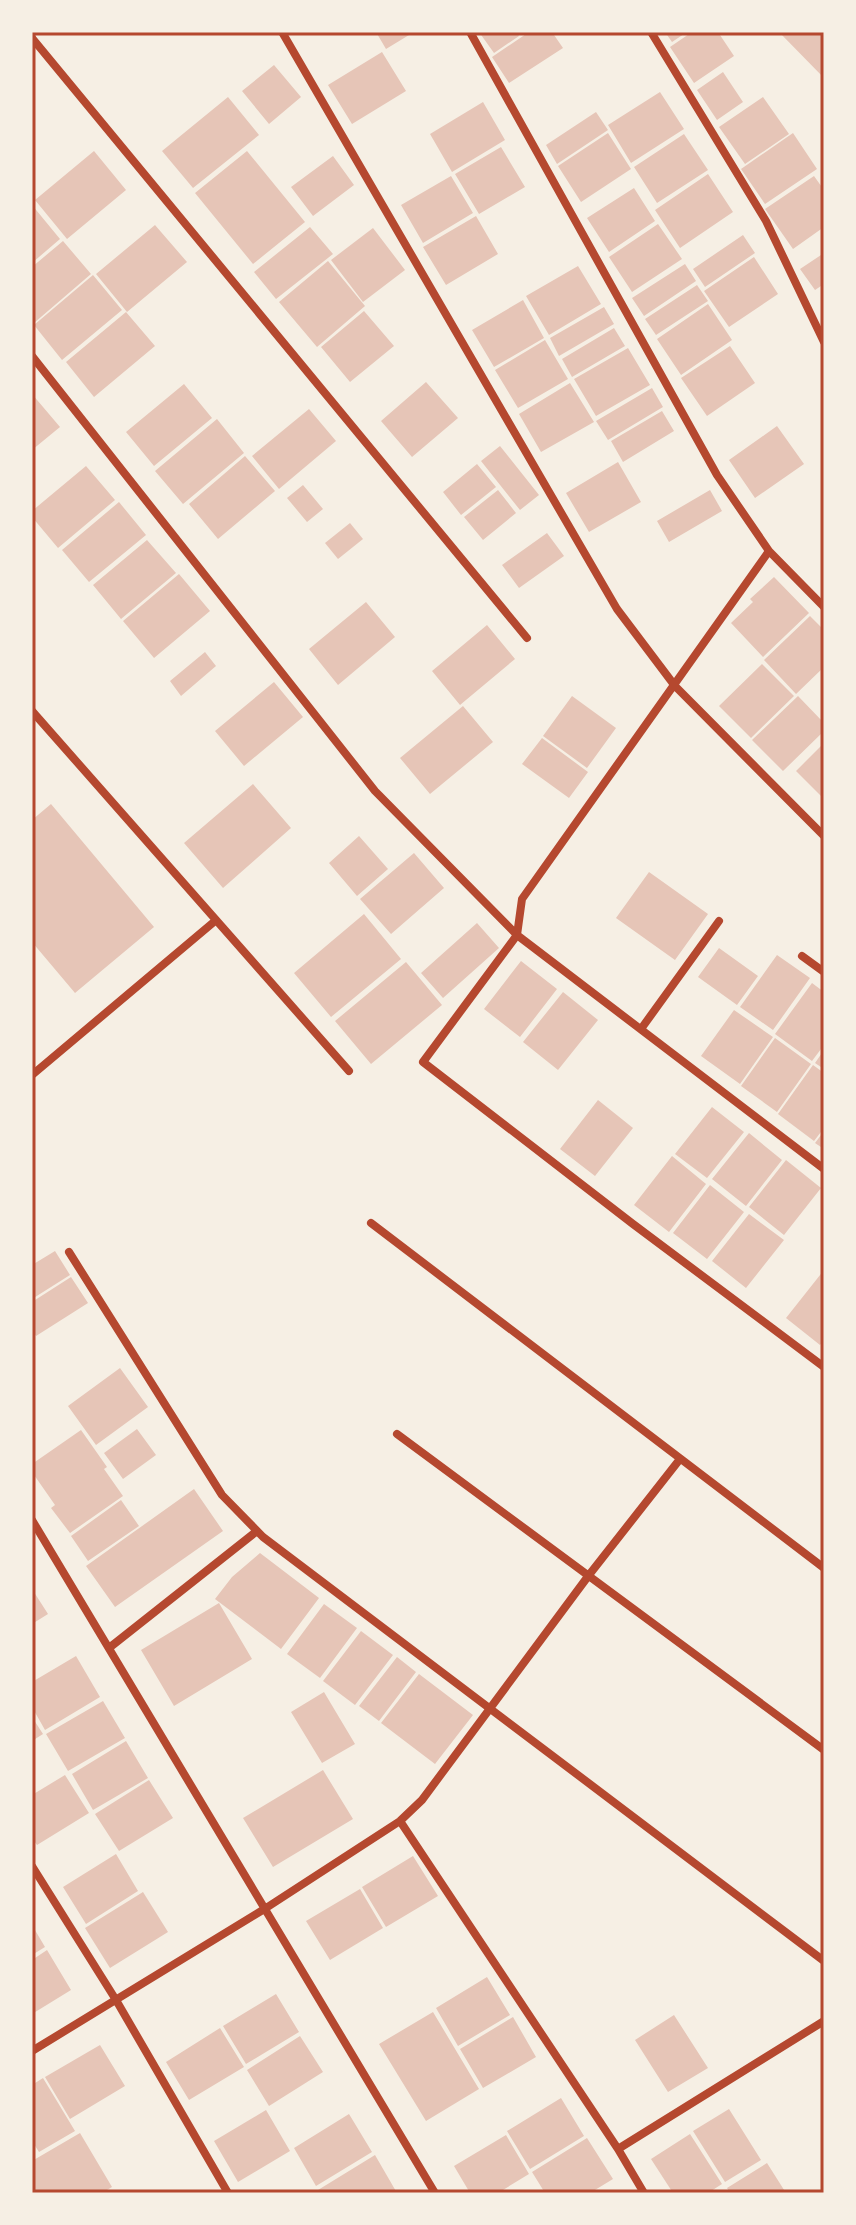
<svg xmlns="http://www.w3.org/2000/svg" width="856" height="2225" font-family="'PT Sans Narrow',sans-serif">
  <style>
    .building { fill: #e6c5b7 }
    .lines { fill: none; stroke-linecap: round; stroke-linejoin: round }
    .minor { stroke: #b5482f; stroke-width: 8 }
    .neatline { fill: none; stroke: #b5482f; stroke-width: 3 }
  </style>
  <rect width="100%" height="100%" fill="#f6efe4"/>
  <path class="building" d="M376,32H414L386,49Z
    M479,32H517L519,36L494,53Z
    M529,32H552L563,48L509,83L492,57Z
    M665,32H687L672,42Z
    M692,32H718L734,56L694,83L670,47Z
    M779,32H824V78Z
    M382,52L406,91L352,124L328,85Z
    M274,65L301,97L269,124L242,91Z
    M723,72L743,102L717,120L697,90Z
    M660,92L684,129L631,163L608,125Z
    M228,97L259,135L193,188L162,151Z
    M763,97L789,134L745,164L719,127Z
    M483,102L505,140L452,172L430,134Z
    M596,112L608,130L557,164L546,145Z
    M608,133L631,169L581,202L558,166Z
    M793,133L817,169L765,204L741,169Z
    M684,134L708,170L657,203L634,167Z
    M501,147L525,187L479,214L455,174Z
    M94,151L126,190L67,239L35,200Z
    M247,151L305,222L253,264L195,193Z
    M333,156L354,185L313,216L291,187Z
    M708,174L733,212L680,248L655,210Z
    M451,176L473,213L423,243L401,205Z
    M814,176L824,190V227L793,249L765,209Z
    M634,188L655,221L609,252L587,218Z
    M32,205L60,239L32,263Z
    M476,216L498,254L446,285L423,247Z
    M658,224L682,259L632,292L609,257Z
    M155,225L187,262L127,312L96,274Z
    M310,227L333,254L276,299L254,272Z
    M373,228L405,270L363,302L331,260Z
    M743,235L755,253L705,287L693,269Z
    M63,241L91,274L34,323L32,267Z
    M824,253V284L815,290L800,269Z
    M754,257L778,294L729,327L704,291Z
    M328,261L365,306L317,347L279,302Z
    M685,264L696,281L644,316L632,298Z
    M578,266L601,304L549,335L526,296Z
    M93,275L122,310L62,360L34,325Z
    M697,285L708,301L656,335L645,319Z
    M523,300L544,338L494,367L472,330Z
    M708,304L732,340L681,375L657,339Z
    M604,307L614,324L559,356L550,338Z
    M364,311L394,346L350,382L321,347Z
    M126,312L155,346L94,397L66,362Z
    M614,328L625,346L572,377L562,359Z
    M545,340L568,379L518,408L495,370Z
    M730,346L755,383L707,416L681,378Z
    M628,348L650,385L596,416L574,379Z
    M426,382L458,418L412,457L381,421Z
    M570,383L594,422L541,452L519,414Z
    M184,384L212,418L154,466L126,432Z
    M652,388L663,407L608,440L596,421Z
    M32,394L60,427L32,450Z
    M309,409L336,441L279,489L252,456Z
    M662,411L674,431L623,462L611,441Z
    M217,419L244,453L183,504L155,471Z
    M777,426L804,464L755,498L729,460Z
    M500,446L539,495L520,510L481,461Z
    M245,456L275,491L218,539L189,504Z
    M618,462L641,502L589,532L566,493Z
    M477,464L496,487L461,515L443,492Z
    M86,466L115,500L58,548L32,517V511Z
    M303,485L323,509L307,522L287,498Z
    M498,490L516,513L483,540L464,517Z
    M710,490L722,511L669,542L657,521Z
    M119,502L146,535L89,582L62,550Z
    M350,523L363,539L338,559L325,543Z
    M547,533L564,556L519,588L502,565Z
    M147,540L176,573L121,619L93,585Z
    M179,574L210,611L154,658L123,621Z
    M774,577L809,613L763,657L731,623L753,602L750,599Z
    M366,602L395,637L338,685L309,649Z
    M810,616L824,630V667L796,694L764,660Z
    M487,625L515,659L460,705L432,671Z
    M205,652L216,666L181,696L170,681Z
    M762,664L794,696L751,738L719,706Z
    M274,682L303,717L244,766L215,731Z
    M572,696L616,728L587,768L543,736Z
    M798,696L824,723V731L783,771L752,740Z
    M463,706L493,742L430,794L400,758Z
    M542,738L588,772L569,798L522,764Z
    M822,745L824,747V799L796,771Z
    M253,784L291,828L223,888L184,843Z
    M51,804L154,927L75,993L32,942V820Z
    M359,836L388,869L357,896L329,863Z
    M414,853L444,888L391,934L360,899Z
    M649,872L708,914L675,960L616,918Z
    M364,914L401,959L331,1017L294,973Z
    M477,923L499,948L443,998L421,973Z
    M719,948L758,976L737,1005L698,977Z
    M777,955L810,978L773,1030L740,1007Z
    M521,961L557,989L520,1037L484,1009Z
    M406,962L442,1005L371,1064L335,1021Z
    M812,983L824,992V1045L812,1061L775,1034Z
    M563,992L598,1020L558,1070L523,1042Z
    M734,1010L773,1037L740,1084L701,1056Z
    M775,1038L811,1064L777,1112L741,1086Z
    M824,1050V1069L815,1063Z
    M813,1065L824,1073V1128L814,1141L778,1114Z
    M598,1100L633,1128L595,1176L560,1149Z
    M712,1107L744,1132L707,1178L675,1154Z
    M824,1131V1149L815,1143Z
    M749,1133L782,1160L746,1206L712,1179Z
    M672,1156L706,1184L669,1232L634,1205Z
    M786,1160L821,1188L784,1235L749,1207Z
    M710,1185L744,1212L707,1259L673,1233Z
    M749,1214L784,1240L746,1288L712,1261Z
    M55,1251L70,1275L32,1299V1265Z
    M824,1270V1340L820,1345L786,1318Z
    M71,1277L88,1303L36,1336L32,1330V1302Z
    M120,1368L148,1407L96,1445L68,1406Z
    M137,1429L156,1455L123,1479L104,1453Z
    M81,1430L107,1467L104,1469L123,1496L70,1533L51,1508L55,1505L32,1472V1464Z
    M194,1489L223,1531L115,1607L86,1566Z
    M121,1500L139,1526L88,1561L71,1536Z
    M260,1553L319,1598L281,1649L215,1599L232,1577Z
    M32,1589L48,1614L32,1624Z
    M219,1603L252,1659L174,1706L141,1650Z
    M324,1604L357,1628L320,1678L287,1654Z
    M361,1631L393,1655L355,1705L323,1681Z
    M76,1656L100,1697L45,1730L32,1707V1682Z
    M397,1657L416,1672L379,1721L359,1706Z
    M419,1674L473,1715L435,1764L381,1723Z
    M324,1692L355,1744L322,1763L291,1712Z
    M103,1701L125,1738L68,1771L46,1734Z
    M32,1717L43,1734L32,1741Z
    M126,1741L148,1778L93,1810L72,1774Z
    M323,1770L353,1819L273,1867L243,1818Z
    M65,1775L89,1813L37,1845L32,1838V1795Z
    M149,1780L173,1818L119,1851L95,1814Z
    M116,1854L138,1891L86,1924L63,1887Z
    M413,1856L438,1896L386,1927L362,1887Z
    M360,1889L383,1928L330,1960L306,1921Z
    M143,1892L168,1932L110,1968L85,1928Z
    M32,1925L45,1947L32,1955Z
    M47,1950L71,1990L32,2014V1960Z
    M487,1977L510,2015L458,2046L436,2008Z
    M276,1994L299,2032L246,2064L223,2026Z
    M433,2012L479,2089L426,2121L379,2044Z
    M674,2015L708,2068L668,2092L635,2040Z
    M513,2017L536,2057L483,2088L460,2049Z
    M220,2028L244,2067L189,2100L166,2062Z
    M300,2036L323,2072L269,2106L247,2070Z
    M100,2045L125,2086L70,2119L45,2077Z
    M43,2078L75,2131L39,2152L32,2141V2085Z
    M561,2098L584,2136L530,2169L507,2131Z
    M729,2109L761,2160L725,2182L693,2131Z
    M266,2110L290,2151L238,2182L214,2141Z
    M349,2114L372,2152L316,2186L294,2148Z
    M80,2133L112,2187L102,2193H32V2161Z
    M690,2134L722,2184L708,2193H673L651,2159Z
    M506,2135L529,2174L498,2193H470L454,2166Z
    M587,2138L613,2179L590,2193H545L532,2172Z
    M375,2155L397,2193H320L318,2190Z
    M767,2163L786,2193H730L727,2188Z"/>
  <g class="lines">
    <path class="minor" d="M282,32L617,609L675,686L824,836
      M470,32L717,475L769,551L824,607
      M651,32L766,221L824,342
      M32,38L527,638
      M32,356L375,791L517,935L824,1169
      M769,551L522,899L517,935L423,1062L633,1224L824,1367
      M32,711L349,1071
      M802,956L824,972
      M641,1029L719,921
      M32,1075L215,921
      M371,1223L824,1568
      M69,1252L222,1495L263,1537L824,1961
      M397,1434L824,1750
      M32,1520L435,2193
      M109,1648L257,1531
      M400,1821L618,2149L644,2193
      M32,1866L116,2000L228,2193
      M32,2051L266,1908L400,1821L422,1800L589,1575L680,1459
      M618,2149L824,2021"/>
  </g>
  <rect width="856" height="2225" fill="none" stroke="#f6efe4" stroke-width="68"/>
  <rect x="34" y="34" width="788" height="2157" class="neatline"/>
</svg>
